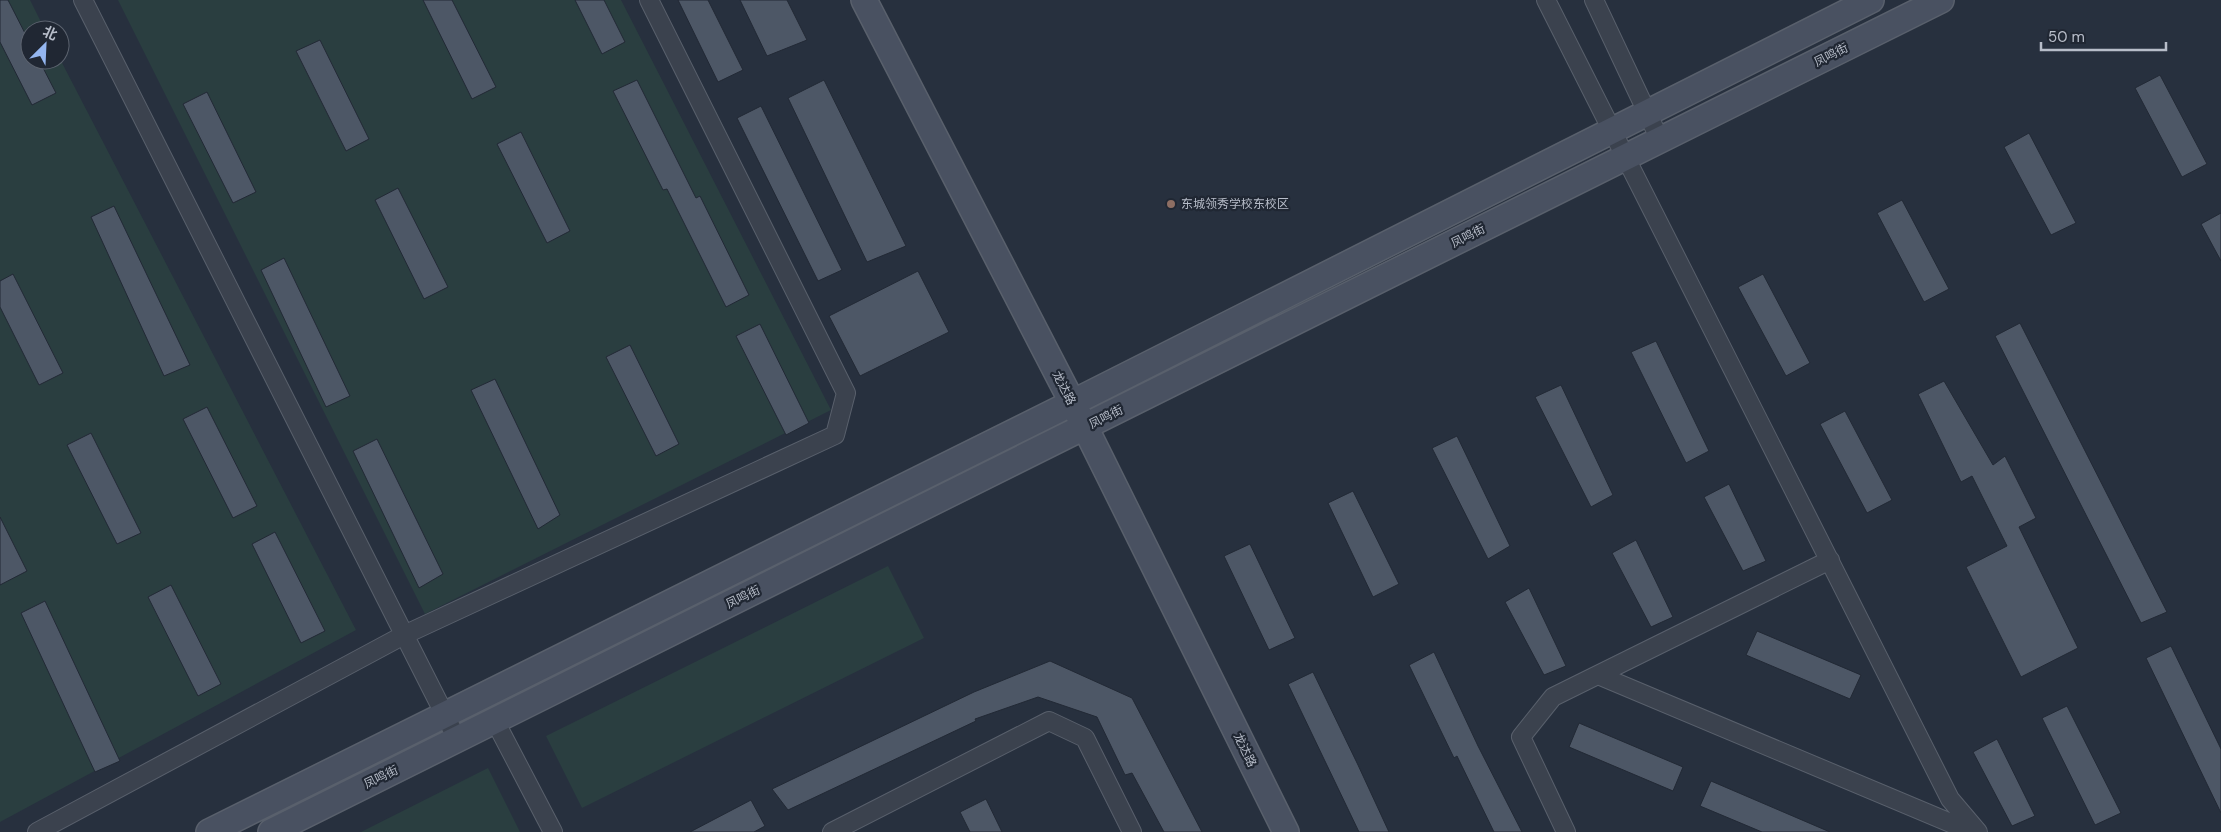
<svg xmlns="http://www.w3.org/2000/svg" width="2221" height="832" font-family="'DM Sans','Noto Sans SC',sans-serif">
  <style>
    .green { fill: #2a3e40 }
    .building { fill: #4d5766; stroke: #222935 }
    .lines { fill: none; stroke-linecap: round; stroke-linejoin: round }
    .street-casing { stroke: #59606c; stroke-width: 20 }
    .secondary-casing { stroke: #59606c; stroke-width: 28 }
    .street { stroke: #3b424e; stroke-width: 18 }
    .secondary { stroke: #495161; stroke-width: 25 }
    .education-dot { fill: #8d6e63; stroke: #202733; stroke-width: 2 }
    .labels { text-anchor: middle; stroke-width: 4.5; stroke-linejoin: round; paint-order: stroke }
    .street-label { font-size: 12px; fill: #b7bdc9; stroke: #202733 }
    .poi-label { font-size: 12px; fill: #b7bdc9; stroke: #202733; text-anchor: start }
  </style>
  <rect width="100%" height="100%" fill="#27303e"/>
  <path class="green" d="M0,0H30L45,30H30V60L60,59L356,630L0,822Z
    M118,0H621L831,410L425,614Z
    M888,566L924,638L582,808L546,736Z
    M488,768L520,832H361Z"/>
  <path class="building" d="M0,0H8L30,43V60H39L56,93L32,105L0,42Z
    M423,0H452L496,87L472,99Z
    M575,0H604L625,42L602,54Z
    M678,0H708L743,70L718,82Z
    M740,0H787L807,40L767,56Z
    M320,40L369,139L346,151L296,51Z
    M2160,75L2207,164L2182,177L2135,88Z
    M637,80L696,198L700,196L749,295L726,307L667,189L663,190L613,91Z
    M824,80L906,246L867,262L788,98Z
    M207,92L256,192L233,203L183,104Z
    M761,106L842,270L818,281L737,118Z
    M521,132L570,231L547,243L497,144Z
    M2029,133L2076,223L2051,235L2004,147Z
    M398,188L448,287L424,299L375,200Z
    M1902,200L1949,289L1924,302L1877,213Z
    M114,206L190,365L164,376L91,217Z
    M2221,213V261L2201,224Z
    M284,258L350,396L326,407L261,270Z
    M918,271L949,332L860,376L829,316Z
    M13,274L63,373L39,385L0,307V281Z
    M1763,274L1810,363L1786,376L1738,287Z
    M2020,323L2167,612L2141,623L1995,336Z
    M760,324L809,423L786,435L736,336Z
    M1656,341L1709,451L1686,463L1631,352Z
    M630,345L679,444L656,456L606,357Z
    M495,379L560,515L538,529L471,390Z
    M1944,381L1993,465L2005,456L2036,518L2019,527L2078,648L2021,677L1966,567L2007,546L1972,476L1961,482L1918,394Z
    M1561,385L1613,495L1591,507L1535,397Z
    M207,407L257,506L233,518L183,419Z
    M1845,411L1892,500L1867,513L1820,424Z
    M91,433L141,533L117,544L67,445Z
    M1457,436L1510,546L1488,559L1432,448Z
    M377,439L443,574L419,588L353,451Z
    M1729,484L1766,561L1743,571L1704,497Z
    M1353,491L1399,584L1373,597L1328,503Z
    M0,517L27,571L0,585Z
    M275,532L325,631L301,643L252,544Z
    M1636,540L1673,617L1651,627L1612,553Z
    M1250,544L1295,638L1269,650L1224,556Z
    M171,585L221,684L198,696L148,597Z
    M1529,588L1566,666L1544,675L1505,602Z
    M45,601L120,761L95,772L21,613Z
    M1757,631L1861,675L1850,699L1746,655Z
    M2171,646L2221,749V813L2146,658Z
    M1434,652L1478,746L1522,832H1494L1457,756L1454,758L1409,665Z
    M1050,661L1132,698L1202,832H1164L1132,773L1125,775L1097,717L1038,697L975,719L976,721L788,810L772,789L974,692Z
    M1313,672L1358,765L1389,832H1359L1288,684Z
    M2067,706L2121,813L2095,825L2042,718Z
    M1579,723L1683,767L1673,791L1569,747Z
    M1997,739L2035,816L2012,826L1973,752Z
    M1711,781L1830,832H1762L1700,806Z
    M986,799L1002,832H970L960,812Z
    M751,800L765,826L754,832H690Z"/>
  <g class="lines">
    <g class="street-casing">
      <path id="street" d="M83,0L457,739
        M1546,0L1950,799L1978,832
        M1594,0L1660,140
        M1598,675L1972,832
        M495,721L553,832
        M37,832L404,635L835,435L846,393L649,0
        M832,832L1049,721L1085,738L1132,832
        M1566,832L1521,737L1553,697L1830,560"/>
    </g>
    <g class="secondary-casing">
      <path id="secondary" d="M864,0L1085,427L1286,832
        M209,832L1072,403L1871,0
        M271,832L1941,0"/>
    </g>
    <use href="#street" class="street"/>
    <use href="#secondary" class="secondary"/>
  </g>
  <circle class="education-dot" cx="1171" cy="204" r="5"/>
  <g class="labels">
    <g class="street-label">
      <text transform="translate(1831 55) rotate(-27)" y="4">凤鸣街</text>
      <text transform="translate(1468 236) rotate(-27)" y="4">凤鸣街</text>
      <text transform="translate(1064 388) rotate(63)" y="4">龙达路</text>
      <text transform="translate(1106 417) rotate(-27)" y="4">凤鸣街</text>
      <text transform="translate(743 597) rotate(-26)" y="4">凤鸣街</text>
      <text transform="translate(1245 750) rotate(64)" y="4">龙达路</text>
      <text transform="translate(381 777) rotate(-26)" y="4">凤鸣街</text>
    </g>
    <g class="poi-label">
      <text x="1181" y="208">东城领秀学校东校区</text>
    </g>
  </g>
  <g transform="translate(45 45) rotate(24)"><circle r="24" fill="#202733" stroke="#5c636f"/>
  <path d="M0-4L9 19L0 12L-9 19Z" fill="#94b6f0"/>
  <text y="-8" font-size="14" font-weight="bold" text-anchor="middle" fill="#b7bdc9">北</text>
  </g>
  <path d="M2041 42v8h125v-8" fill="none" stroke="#b7bdc9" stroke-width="2.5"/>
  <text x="2048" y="42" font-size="15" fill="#b7bdc9" stroke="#202733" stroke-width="4" paint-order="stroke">50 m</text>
</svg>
